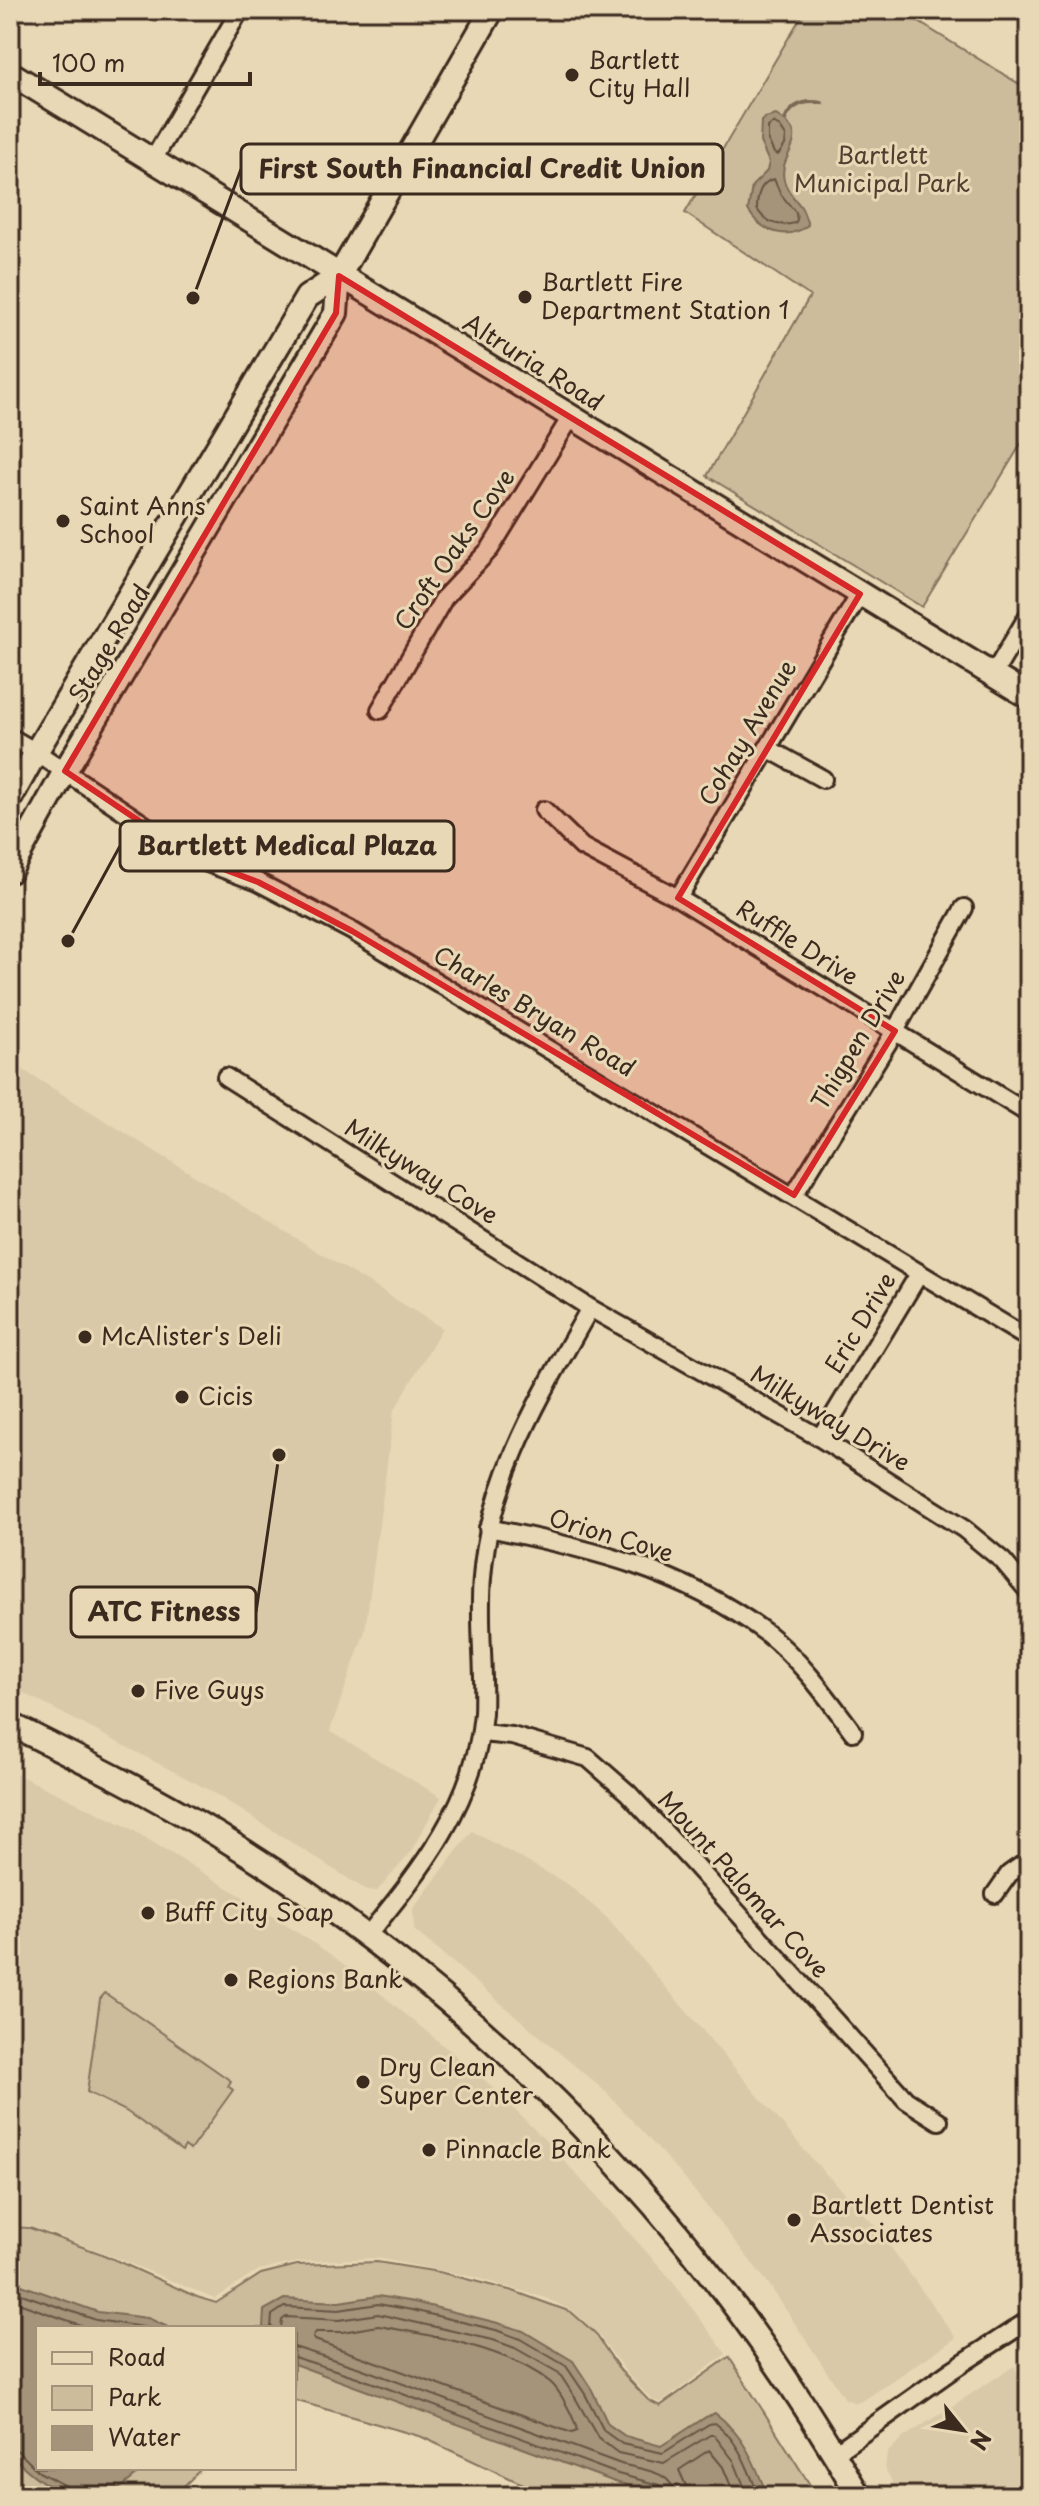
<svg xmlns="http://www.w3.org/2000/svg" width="1039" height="2506" font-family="'Playpen Sans',sans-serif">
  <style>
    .built { fill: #dac9a8 }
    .green { fill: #cdbc9c; stroke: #84735d; stroke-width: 2 }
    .water { fill: #a5947a; stroke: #7b6a55; stroke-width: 2 }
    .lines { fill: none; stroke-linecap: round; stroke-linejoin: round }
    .shore { stroke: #655443; stroke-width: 2 }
    .stream { stroke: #7b6a55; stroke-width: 4 }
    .street-casing { stroke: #3b2a1e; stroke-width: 22 }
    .secondary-casing { stroke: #3b2a1e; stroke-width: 28 }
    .street { stroke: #e9d8b5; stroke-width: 16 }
    .secondary { stroke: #e9d8b5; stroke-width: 22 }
    .marked { fill: #d62828; fill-opacity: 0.2; stroke: #d62828; stroke-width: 6; stroke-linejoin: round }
    .poi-dot { fill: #3b2a1e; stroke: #e9d8b5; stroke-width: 3 }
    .labels { text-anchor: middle; stroke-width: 6; stroke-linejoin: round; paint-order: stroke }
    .poi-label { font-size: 24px; fill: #3b2a1e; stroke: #e9d8b5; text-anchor: start }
    .park-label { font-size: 24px; fill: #514031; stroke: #e9d8b5 }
    .street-label { font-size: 24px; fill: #3b2a1e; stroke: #e9d8b5 }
    .leader { fill: none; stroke: #3b2a1e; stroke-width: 3 }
    .callout-dot { fill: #3b2a1e; stroke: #e9d8b5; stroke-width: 3 }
    .callout { fill: #e9d8b5; stroke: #3b2a1e; stroke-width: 3 }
    .callout-label { font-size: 26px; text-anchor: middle; font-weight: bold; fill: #3b2a1e }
  </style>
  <rect width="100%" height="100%" fill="#e9d8b5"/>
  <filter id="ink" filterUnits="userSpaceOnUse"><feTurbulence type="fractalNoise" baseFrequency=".0125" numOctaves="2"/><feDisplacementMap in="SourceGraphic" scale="16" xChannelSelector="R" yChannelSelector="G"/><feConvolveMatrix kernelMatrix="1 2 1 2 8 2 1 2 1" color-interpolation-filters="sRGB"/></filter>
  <g filter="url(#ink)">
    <path class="built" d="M10,1062L442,1328L394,1411L365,1631L330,1731L441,1797L409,1855L377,1891L366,1890L211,1791L10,1686Z
      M10,1771L126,1826L248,1900L330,1954L363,1979L484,2079L550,2145L670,2278L726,2354L661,2403L651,2399L628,2375L598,2334L573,2311L545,2298L473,2277L376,2258L299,2262L259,2270L215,2299L102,2252L30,2226H10Z
      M472,1831L569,1885L607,1918L812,2159L877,2228L956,2338L864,2400L856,2403L845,2399L768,2283L680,2173L607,2093L414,1930L413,1909Z
      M1014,2366L1029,2397V2496H899L885,2468L887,2453L904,2437Z"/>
    <path class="green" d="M805,10H899L1029,90V431L922,607L707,476L810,296L685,213Z
      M105,1993L231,2081L228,2086L233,2090L190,2150L185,2146L182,2151L126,2111L87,2092L100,1999Z
      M10,2227L30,2228L102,2254L197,2297L216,2303L261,2274L297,2265L377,2262L439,2272L513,2291L571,2312L595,2333L620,2370L648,2400L660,2406L729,2357L817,2496H554L516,2481L422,2437L294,2400V2328H38V2468H202L174,2496H10Z"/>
    <path class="water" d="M776,115C816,138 777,153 784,180C787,192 794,197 801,207C804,212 806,219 808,225C787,242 760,231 748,210L752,186L767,171L769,162L760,142L761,121L765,118Z
      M10,2281L98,2312L148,2318L170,2328H38V2468H145C133,2477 118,2493 103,2496C65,2504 35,2479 10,2454Z
      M378,2296L414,2302L498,2323L523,2331L573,2361L592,2390L608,2424L625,2436L661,2446L706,2417L715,2413C743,2434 756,2464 767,2496H722L711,2494L704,2496H672L615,2482L294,2364V2328H263L264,2310L284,2299L339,2302Z"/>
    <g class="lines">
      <path class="shore" d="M773,123L780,127L786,136L785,145L778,155L774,153L768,140V127Z
        M774,179L780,193L796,213L797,220L795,223C779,227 766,224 757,209C757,196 760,182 774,179Z
        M10,2290L96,2320L150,2328
        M10,2300L89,2328
        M378,2326C431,2335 508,2348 550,2382C560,2390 575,2419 577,2431L572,2433L315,2340L313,2337L316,2332H342Z
        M271,2328L272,2315L284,2307L339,2310L378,2304L412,2310L496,2330L520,2339L566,2366L585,2394L604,2431L622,2444L663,2453L709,2424L715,2423C739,2440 748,2470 759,2496
        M281,2328L282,2320L286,2317L339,2320L378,2314L493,2340L515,2348L559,2373L576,2399L598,2438L618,2453L664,2463L710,2435H714L734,2461L748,2496
        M294,2347L360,2368L621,2464C641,2470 673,2470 675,2496
        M294,2357L357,2377L618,2474L659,2485L664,2490V2496
        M10,2449L18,2451L39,2472L66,2486L70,2496
        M687,2496L686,2486L679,2470L709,2450L723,2467L735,2496"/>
      <path class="stream" d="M785,120C792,104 806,100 822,103"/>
      <g class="street-casing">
        <path id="street" d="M153,160L240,10
          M993,675L1029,614
          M380,710L444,598L490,549L571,417
          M10,737L36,752L194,858L258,882L352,931L1029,1339
          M767,748L823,779
          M544,810L582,847L678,898L1029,1114
          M678,898L860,594
          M226,1077L590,1308L820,1438L964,1529L1003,1561L1029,1592
          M794,1195L895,1031L964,908
          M820,1438L919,1274
          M488,1528C588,1548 682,1570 765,1632C800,1659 827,1697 853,1732
          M482,1733L512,1736L588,1758L628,1793L692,1862L906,2100L939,2121
          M995,1894L1009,1874L1029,1860
          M367,1936C421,1870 476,1802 483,1713C485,1668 478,1623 482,1578C489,1478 542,1394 590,1308
          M835,2453L952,2370L1029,2320"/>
      </g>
      <g class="secondary-casing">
        <path id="secondary" d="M10,73L1029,697
          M10,799L36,752L307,297L339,276L492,10
          M10,871L65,771L336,313L339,276
          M10,1724C80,1759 151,1794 218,1835C483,1997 705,2226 859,2496"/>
      </g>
      <use href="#street" class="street"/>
      <use href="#secondary" class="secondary"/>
    </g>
  </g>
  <path class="marked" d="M339,276L860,594L678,898L895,1031L794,1195L352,931L258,882L194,858L65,771L336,313Z"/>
  <g class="poi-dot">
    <circle cx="572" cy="75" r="8"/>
    <circle cx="525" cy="297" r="8"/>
    <circle cx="63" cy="521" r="8"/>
    <circle cx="85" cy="1337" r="8"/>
    <circle cx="182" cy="1397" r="8"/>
    <circle cx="138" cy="1691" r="8"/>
    <circle cx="148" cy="1913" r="8"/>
    <circle cx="231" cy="1980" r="8"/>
    <circle cx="363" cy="2082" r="8"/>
    <circle cx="429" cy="2150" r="8"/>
    <circle cx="794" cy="2220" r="8"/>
  </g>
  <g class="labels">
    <g class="poi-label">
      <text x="588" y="69">Bartlett<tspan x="588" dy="28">City Hall</tspan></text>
      <text x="541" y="291">Bartlett Fire<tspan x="541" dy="28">Department Station 1</tspan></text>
      <text x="79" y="515">Saint Anns<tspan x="79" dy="28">School</tspan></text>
      <text x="101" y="1345">McAlister's Deli</text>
      <text x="198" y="1405">Cicis</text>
      <text x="154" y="1699">Five Guys</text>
      <text x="164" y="1921">Buff City Soap</text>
      <text x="247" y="1988">Regions Bank</text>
      <text x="379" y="2076">Dry Clean<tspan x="379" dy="28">Super Center</tspan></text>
      <text x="445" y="2158">Pinnacle Bank</text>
      <text x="810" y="2214">Bartlett Dentist<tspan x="810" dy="28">Associates</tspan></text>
    </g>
    <g class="park-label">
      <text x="882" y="164">Bartlett<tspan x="882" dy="28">Municipal Park</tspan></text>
    </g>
    <g class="street-label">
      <text transform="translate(533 363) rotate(32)" y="8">Altruria Road</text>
      <text transform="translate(455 550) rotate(-55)" y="8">Croft Oaks Cove</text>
      <text transform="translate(110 644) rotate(-59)" y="8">Stage Road</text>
      <text transform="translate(748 733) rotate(-59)" y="8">Cohay Avenue</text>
      <text transform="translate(797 943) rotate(32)" y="8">Ruffle Drive</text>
      <text transform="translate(534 1012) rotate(31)" y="8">Charles Bryan Road</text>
      <text transform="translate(859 1040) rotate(-59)" y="8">Thigpen Drive</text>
      <text transform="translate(421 1172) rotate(32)" y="8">Milkyway Cove</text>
      <text transform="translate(861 1323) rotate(-59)" y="8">Eric Drive</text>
      <text transform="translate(830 1419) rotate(31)" y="8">Milkyway Drive</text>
      <text transform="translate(611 1536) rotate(17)" y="8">Orion Cove</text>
      <text transform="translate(743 1885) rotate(48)" y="8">Mount Palomar Cove</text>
    </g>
  </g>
  <path class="leader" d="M193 298L241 169M68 941L120 846M279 1455L256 1612"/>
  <g class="callout-dot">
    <circle cx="193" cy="298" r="8"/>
    <circle cx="68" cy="941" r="8"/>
    <circle cx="279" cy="1455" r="8"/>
  </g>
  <g class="callout">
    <rect x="241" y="144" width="482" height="50" rx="8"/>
    <rect x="120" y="821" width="334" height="50" rx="8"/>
    <rect x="71" y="1587" width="185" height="50" rx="8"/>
  </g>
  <g class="callout-label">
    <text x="482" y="178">First South Financial Credit Union</text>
    <text x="287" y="855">Bartlett Medical Plaza</text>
    <text x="164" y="1621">ATC Fitness</text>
  </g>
  <rect width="1039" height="2506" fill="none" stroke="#e9d8b5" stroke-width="40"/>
  <rect x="20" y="20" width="999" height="2466" fill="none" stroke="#3b2a1e" stroke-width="3" filter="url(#ink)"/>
  <rect x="36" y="2326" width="260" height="144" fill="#e9d8b5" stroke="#a39279" stroke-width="2"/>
  <rect x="52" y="2352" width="40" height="12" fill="#e9d8b5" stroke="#a39279" stroke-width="2"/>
  <text x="108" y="2366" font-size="24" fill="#3b2a1e">Road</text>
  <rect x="52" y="2386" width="40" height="24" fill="#cdbc9c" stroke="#a39279" stroke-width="2"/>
  <text x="108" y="2406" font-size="24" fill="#3b2a1e">Park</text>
  <rect x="52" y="2426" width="40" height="24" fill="#a5947a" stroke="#a39279" stroke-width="2"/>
  <text x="108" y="2446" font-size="24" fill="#3b2a1e">Water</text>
  <g transform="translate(963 2430) rotate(120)" stroke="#e9d8b5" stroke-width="6" paint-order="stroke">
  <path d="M0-6L14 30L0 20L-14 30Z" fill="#3b2a1e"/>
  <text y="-12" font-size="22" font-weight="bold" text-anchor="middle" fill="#3b2a1e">N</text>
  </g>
  <path d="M40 72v12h210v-12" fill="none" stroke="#3b2a1e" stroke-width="4"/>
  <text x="52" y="72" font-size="24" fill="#3b2a1e" stroke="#e9d8b5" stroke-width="6" paint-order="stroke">100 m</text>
</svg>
